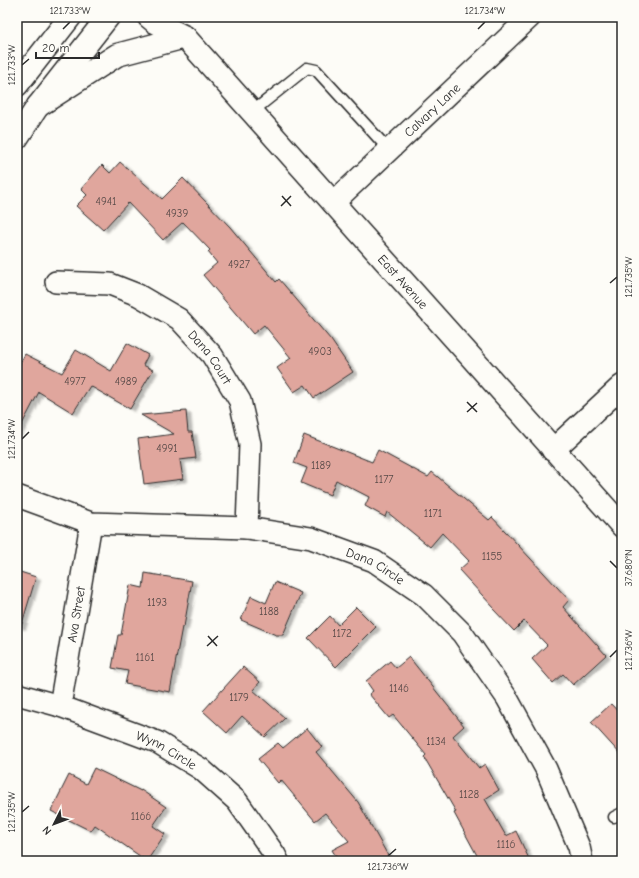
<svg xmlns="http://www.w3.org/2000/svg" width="639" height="878" font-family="'Comic Neue',sans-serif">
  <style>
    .building { fill: #e0a69d; stroke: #2b2b2b; filter: url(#shadow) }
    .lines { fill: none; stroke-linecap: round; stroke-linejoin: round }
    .service-casing { stroke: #2b2b2b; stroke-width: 13 }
    .minor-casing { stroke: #2b2b2b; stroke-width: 24 }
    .tertiary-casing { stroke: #2b2b2b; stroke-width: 25 }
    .secondary-casing { stroke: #2b2b2b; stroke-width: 25 }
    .service { stroke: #fdfcf7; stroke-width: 10 }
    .minor { stroke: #fdfcf7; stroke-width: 21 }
    .tertiary { stroke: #fdfcf7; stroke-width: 22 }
    .secondary { stroke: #fdfcf7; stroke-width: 22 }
    .ticks { fill: none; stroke: #2b2b2b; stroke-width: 1.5 }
    .labels { text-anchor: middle; stroke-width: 3.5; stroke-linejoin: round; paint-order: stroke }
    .number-label { font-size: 11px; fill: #584a48 }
    .street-label { font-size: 13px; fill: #2b2b2b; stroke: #fdfcf7 }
    .neatline { fill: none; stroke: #2b2b2b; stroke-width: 1.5 }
    .ticks-label { font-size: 10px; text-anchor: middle; fill: #2b2b2b }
  </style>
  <defs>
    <filter id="shadow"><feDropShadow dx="4.5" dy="2.5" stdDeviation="1" flood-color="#0004"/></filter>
  </defs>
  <rect width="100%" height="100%" fill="#fdfcf7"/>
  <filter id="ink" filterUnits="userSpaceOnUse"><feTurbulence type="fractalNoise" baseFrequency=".025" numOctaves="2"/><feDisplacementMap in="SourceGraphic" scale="8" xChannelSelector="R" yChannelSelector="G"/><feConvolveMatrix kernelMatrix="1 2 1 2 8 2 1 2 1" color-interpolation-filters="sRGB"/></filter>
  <g filter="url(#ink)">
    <path class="building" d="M120,162L162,199L183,178L230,227L276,282L279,279L331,340L353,372L314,398L305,385L294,392L277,368L291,358L264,325L253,334L203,275L217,263L208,252L210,250L183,222L163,240L128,203L103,230L76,206L87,195L81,189L102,165L110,173Z
      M127,343L148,355L143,365L153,370L130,409L90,386L73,413L39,392L17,434V369L25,354L62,373L76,350L111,371Z
      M186,411L188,432H192L196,458L180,460L183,479L144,484L138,439L174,434L141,415Z
      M304,435L372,462L378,450L428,477L432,472L489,520L492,517L569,600L563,607L606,655L573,685L563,674L553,683L532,659L547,645L524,621L514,631L493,609L494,608L459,570L469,561L442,533L430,547L387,512L385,517L365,506L369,497L336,480L330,495L301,483L307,468L294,463Z
      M17,571L36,577L21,627L17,626Z
      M145,573L192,581L184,627H182L170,692L125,684L128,671L112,668L118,635H121L130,585L143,588Z
      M275,582L301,593L283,635H276L241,620L251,596L266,603Z
      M356,607L376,627L336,667L308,638L330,616L338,625Z
      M409,657L464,726L453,736L479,768L485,764L499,790L485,799L506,836L516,831L530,861H480L454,813L456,812L424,757L426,755L393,715L389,718L369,694L373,691L366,681L390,661L396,668Z
      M243,667L260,682L253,690L285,718L265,737L242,716L227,733L203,711Z
      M611,704L622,716V756L591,722Z
      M307,728L322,747L316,752L358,802L391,861H339L332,850L349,841L325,813L315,821L281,780L278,783L258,759L278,743L283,748Z
      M94,768L141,791V790L166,807L153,826L165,834L147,861L95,825L91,831L51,811L69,775L86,784Z"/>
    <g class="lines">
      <g class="service-casing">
        <path id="service" d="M252,112L307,68L316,70L389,150
          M614,817L622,813"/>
      </g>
      <g class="minor-casing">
        <g id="minor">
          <path id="s1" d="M333,203L530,17"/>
          <path id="s2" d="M56,282L110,284L138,295L179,319L212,355L240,401L250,444L247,528"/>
          <path id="s3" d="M17,496L91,523L247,528L311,538L374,561L424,595L462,633L507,698L546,769L579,847L582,861"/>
          <path id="s4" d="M17,694L60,706L157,742L201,769L237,801L275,855L278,861"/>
          <path id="s5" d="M60,706L91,523"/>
        </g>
      </g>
      <g class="tertiary-casing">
        <path id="tertiary" d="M553,450L622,386"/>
      </g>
      <g class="secondary-casing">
        <g id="secondary">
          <path id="s6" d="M149,17L155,22L185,37L622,526"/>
          <path d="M17,85L70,17"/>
          <path d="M38,106L117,55L185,37"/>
          <path d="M17,138L38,106L108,17"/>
        </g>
      </g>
      <use href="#service" class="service"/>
      <use href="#minor" class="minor"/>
      <use href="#tertiary" class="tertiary"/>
      <use href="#secondary" class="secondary"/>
    </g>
  </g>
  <path class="ticks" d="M63,29L70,22M478,29L485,22M22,65L29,59M282,196L291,206M281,206L291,196M610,283L617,277M467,402L477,412M467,412L477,403M22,439L29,432M610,561L617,568M208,636L217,646M207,646L218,636M610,657L617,650M22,812L29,806M388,856L396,849"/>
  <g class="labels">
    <g class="number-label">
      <text x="106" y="205">4941</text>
      <text x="177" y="217">4939</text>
      <text x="239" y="268">4927</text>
      <text x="320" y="355">4903</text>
      <text x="75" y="385">4977</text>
      <text x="126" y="385">4989</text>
      <text x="167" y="452">4991</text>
      <text x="321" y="469">1189</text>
      <text x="384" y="483">1177</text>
      <text x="433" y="517">1171</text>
      <text x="492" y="560">1155</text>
      <text x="157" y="606">1193</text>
      <text x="269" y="615">1188</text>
      <text x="342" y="637">1172</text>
      <text x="145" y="661">1161</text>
      <text x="399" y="692">1146</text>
      <text x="239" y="701">1179</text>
      <text x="436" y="745">1134</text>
      <text x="469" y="798">1128</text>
      <text x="141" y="820">1166</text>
      <text x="506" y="848">1116</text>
    </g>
    <g class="street-label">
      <text dy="5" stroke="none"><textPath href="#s1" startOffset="136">Calvary Lane</textPath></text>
      <text dy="5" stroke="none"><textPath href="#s6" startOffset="369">East Avenue</textPath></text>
      <text dy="5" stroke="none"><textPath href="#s2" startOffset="181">Dana Court</textPath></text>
      <text dy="5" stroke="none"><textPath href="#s3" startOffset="370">Dana Circle</textPath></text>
      <text dy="5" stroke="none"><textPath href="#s5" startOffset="93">Ava Street</textPath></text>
      <text dy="5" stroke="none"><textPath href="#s4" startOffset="160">Wynn Circle</textPath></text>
    </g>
  </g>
  <rect width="639" height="878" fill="none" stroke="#fdfcf7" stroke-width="44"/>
  <g transform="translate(54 824) rotate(228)" stroke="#fdfcf7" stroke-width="3" paint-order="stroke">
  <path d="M0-3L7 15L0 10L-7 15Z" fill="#2b2b2b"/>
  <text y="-6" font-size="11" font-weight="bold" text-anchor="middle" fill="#2b2b2b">N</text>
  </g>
  <path d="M36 52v6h63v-6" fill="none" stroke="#2b2b2b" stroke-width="2"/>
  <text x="42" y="52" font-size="12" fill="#2b2b2b" stroke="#fdfcf7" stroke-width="3" paint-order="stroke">20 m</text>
  <rect x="22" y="22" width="595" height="834" class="neatline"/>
  <g class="ticks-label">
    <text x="70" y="14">121.733°W</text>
    <text x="485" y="14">121.734°W</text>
    <text transform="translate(11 65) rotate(-90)" y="4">121.733°W</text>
    <text transform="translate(628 277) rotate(-90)" y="4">121.735°W</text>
    <text transform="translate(11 439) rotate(-90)" y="4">121.734°W</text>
    <text transform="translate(628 568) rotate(-90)" y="4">37.680°N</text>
    <text transform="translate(628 650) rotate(-90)" y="4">121.736°W</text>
    <text transform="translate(11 812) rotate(-90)" y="4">121.735°W</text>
    <text x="388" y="870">121.736°W</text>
  </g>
</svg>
